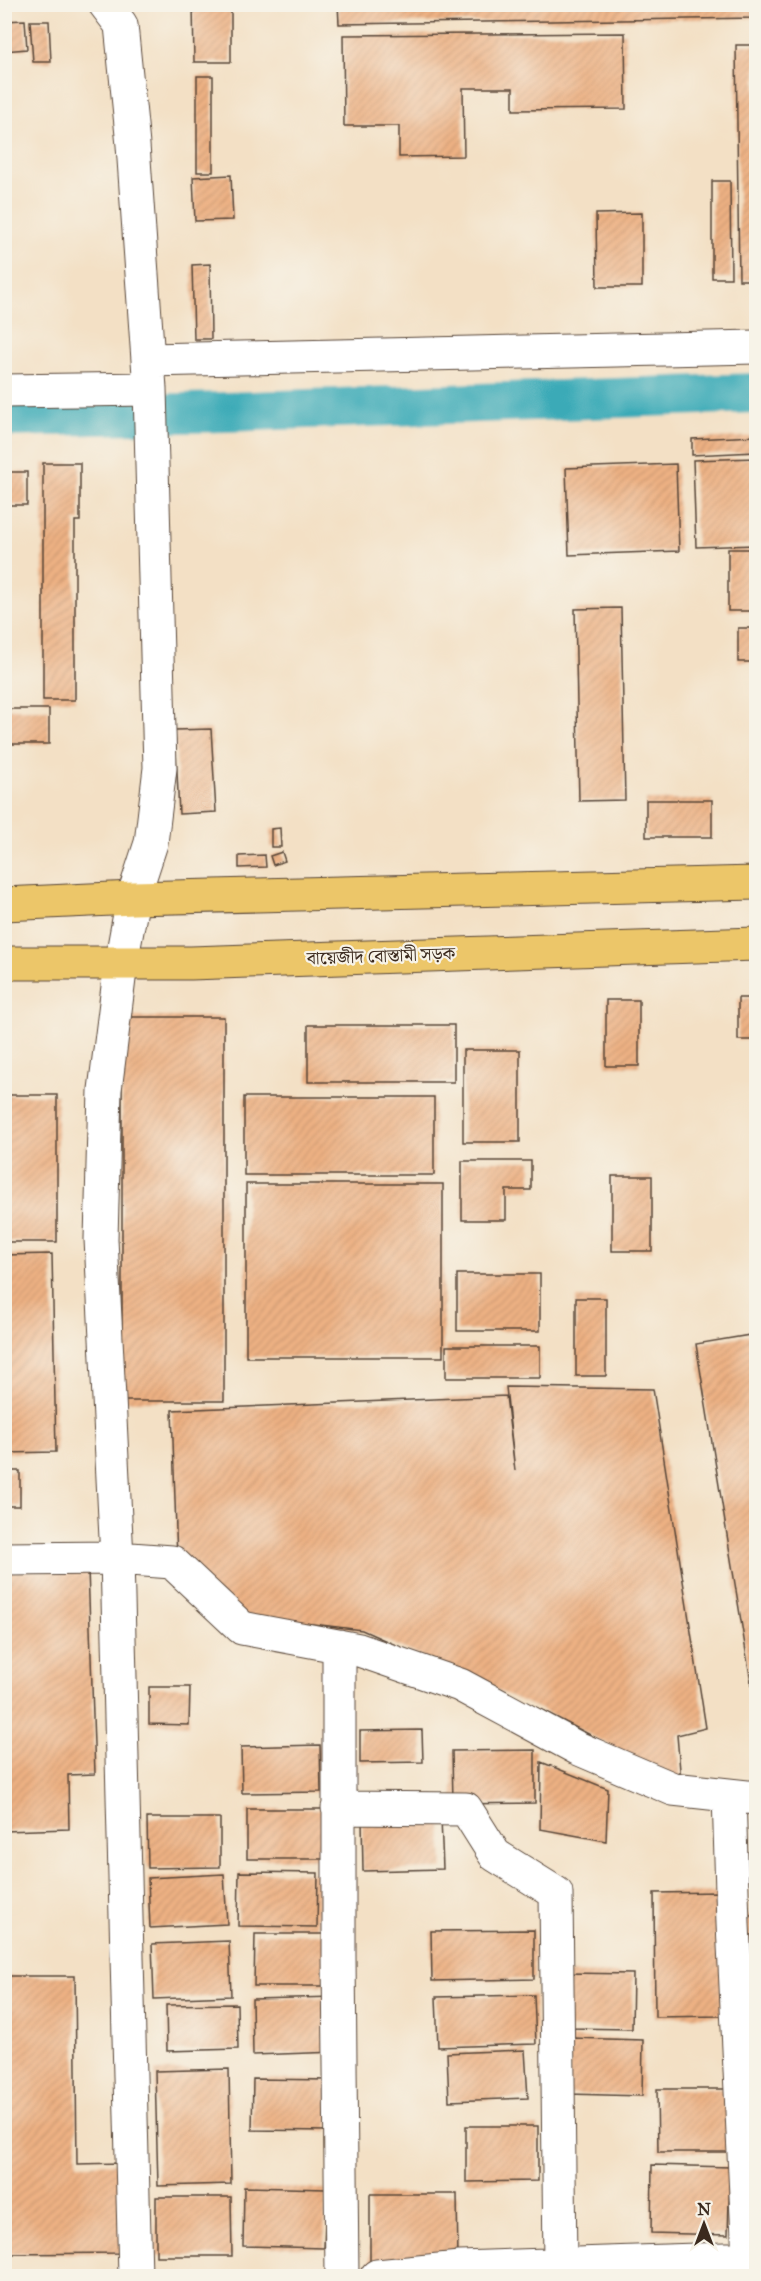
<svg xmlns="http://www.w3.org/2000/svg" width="761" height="2281" font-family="'IM FELL Great Primer','Noto Serif Bengali',serif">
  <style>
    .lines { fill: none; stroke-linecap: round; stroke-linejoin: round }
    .canal { stroke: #3aaab7; stroke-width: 40 }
    .building { fill: url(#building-hatch) }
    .minor-casing { stroke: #574537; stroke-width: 35 }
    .major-casing { stroke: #574537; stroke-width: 35 }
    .minor { stroke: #fff; stroke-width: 33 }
    .major { stroke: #ecc669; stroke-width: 33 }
    .labels { text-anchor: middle; stroke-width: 4.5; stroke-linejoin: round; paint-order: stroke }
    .street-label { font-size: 18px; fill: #3b2a1e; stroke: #f7f3e8 }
  </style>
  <defs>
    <pattern id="building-hatch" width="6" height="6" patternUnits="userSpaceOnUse" patternTransform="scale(1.5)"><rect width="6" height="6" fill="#edb183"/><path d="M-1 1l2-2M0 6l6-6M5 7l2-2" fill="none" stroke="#cc9871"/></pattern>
  </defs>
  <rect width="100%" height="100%" fill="#f7f3e8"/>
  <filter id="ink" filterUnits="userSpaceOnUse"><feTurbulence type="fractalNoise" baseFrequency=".0167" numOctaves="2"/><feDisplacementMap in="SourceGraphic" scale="12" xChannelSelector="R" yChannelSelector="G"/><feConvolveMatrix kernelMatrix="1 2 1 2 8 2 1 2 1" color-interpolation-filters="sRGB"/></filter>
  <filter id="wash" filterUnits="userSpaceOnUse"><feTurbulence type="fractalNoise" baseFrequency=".008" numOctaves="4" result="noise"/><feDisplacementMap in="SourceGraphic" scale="24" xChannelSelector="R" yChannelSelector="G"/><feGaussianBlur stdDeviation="1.35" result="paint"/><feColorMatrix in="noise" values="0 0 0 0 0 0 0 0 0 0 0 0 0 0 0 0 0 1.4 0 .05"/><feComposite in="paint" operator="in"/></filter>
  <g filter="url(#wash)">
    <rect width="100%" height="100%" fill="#f3e0c5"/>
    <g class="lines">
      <path class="canal" d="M4,417L226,412L756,393"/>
    </g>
    <g id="blocks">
      <path class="building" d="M193,4H231V62H194Z
        M338,4H756V18L339,24Z
        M25,20L27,49L4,51V21Z
        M30,21H49L51,62H33Z
        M625,33L626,109L513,110V88H463L464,156L399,157V126H344L343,35Z
        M736,45H756V280H739Z
        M197,76H213V172H197Z
        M231,175L233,220L195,221L193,177Z
        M712,181H730L731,278H712Z
        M642,213V287H597L596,214Z
        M210,264L211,339H194L192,265Z
        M756,436V452L692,455V439Z
        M756,458V545L696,547L693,460Z
        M43,463H80V521H75V700H43Z
        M676,464L679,551L569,555L566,468Z
        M4,472H27V505H4Z
        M728,549H756V611H728Z
        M621,608L625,800L579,801L575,609Z
        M738,628H756V662H738Z
        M4,709H49V744H4Z
        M211,729L216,812L179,814L175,730Z
        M646,800H712V837H646Z
        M280,828L281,847H271V829Z
        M282,852L285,861L273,865L270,856Z
        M265,855L266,867L239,868V856Z
        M738,998H756V1040H738Z
        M606,1000H639V1066H606Z
        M122,1017H224V1401H122Z
        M308,1025H454V1082H308Z
        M463,1050H520V1142H463Z
        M4,1095H57V1242H4Z
        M244,1097H434V1175H244Z
        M462,1161H531V1190H506V1220H462Z
        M612,1176H652V1251H612Z
        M246,1184H443V1357H246Z
        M52,1254L56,1452L4,1453V1255Z
        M457,1274H540V1331H457Z
        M576,1298H606V1376H576Z
        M756,1334V1707H755L696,1344Z
        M446,1346H540V1378H446Z
        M506,1387L653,1389L706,1728L677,1735L681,1782L544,1711L362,1630L238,1615L177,1560L172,1410L506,1396L515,1471Z
        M4,1471H20V1506H4Z
        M88,1569L95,1774L68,1775L69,1829L4,1831V1572Z
        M149,1687H190L189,1725L149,1724Z
        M422,1730L423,1762L360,1763V1731Z
        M320,1745L321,1792L242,1793L241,1747Z
        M535,1750V1803L453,1804L452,1751Z
        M541,1762L608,1789L606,1841L540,1829Z
        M247,1809H324V1859H247Z
        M147,1818H220V1867L148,1868Z
        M441,1818L443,1869L363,1871L362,1820Z
        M239,1872L318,1873L317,1927L238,1926Z
        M224,1874L227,1924L150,1928L148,1878Z
        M720,1892L722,2016L655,2017L654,1893Z
        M742,1915H756V1968H742Z
        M534,1930V1979L432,1981L431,1931Z
        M255,1934H330V1986H254Z
        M229,1941L231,1996L154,1999L152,1944Z
        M567,1973L633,1974L632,2029L567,2028Z
        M4,1976H75L77,2164L122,2163L123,2253L4,2254Z
        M756,1982V2022H745L744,1983Z
        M534,1995L536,2044L438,2047L436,1997Z
        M336,1997L337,2052L253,2055L252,1999Z
        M237,2004L238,2049L167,2051L166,2005Z
        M570,2038L643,2040L642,2096L569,2094Z
        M525,2050L528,2098L449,2101L447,2053Z
        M229,2069L231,2184L158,2186L155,2071Z
        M253,2079L330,2080L328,2131L252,2130Z
        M657,2089H729V2152H658Z
        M466,2126H538V2181L466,2182Z
        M652,2165L730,2167L728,2235L651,2233Z
        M244,2187L326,2189L324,2248L243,2246Z
        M370,2194H457L458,2263L370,2264Z
        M156,2197H231L232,2256H156Z"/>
    </g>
  </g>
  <g filter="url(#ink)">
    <use href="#blocks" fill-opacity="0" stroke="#574537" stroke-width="1.5"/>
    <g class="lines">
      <g class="minor-casing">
        <path id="minor" d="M105,4L121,25L133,145L150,389L160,768L151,843L133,898L121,963L105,1090L101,1239L117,1558L135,2276
          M148,360L756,347
          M4,391L150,389
          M4,1559L117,1558L172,1562L242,1628L359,1650L460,1685L577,1748L673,1789L756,1798
          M339,1646V1956L342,2276
          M729,1795L733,1924L749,2258
          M338,1808L466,1809L495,1855L556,1893L560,2265
          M377,2276L460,2268L756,2258"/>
      </g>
      <g class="major-casing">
        <path id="major" d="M4,904L133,898L756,883
          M4,963H191L756,944"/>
      </g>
      <use href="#minor" class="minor"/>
      <use href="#major" class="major"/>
    </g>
  </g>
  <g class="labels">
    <g class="street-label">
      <text transform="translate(381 956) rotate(-2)" y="6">বায়েজীদ বোস্তামী সড়ক</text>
    </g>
  </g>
  <rect width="761" height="2281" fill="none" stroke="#f7f3e8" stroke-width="24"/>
  <g transform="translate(704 2224)" stroke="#f7f3e8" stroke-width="4.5" paint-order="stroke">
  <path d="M0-4.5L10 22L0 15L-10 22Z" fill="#3b2a1e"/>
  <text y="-9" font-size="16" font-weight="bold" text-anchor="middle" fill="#3b2a1e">N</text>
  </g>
</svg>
